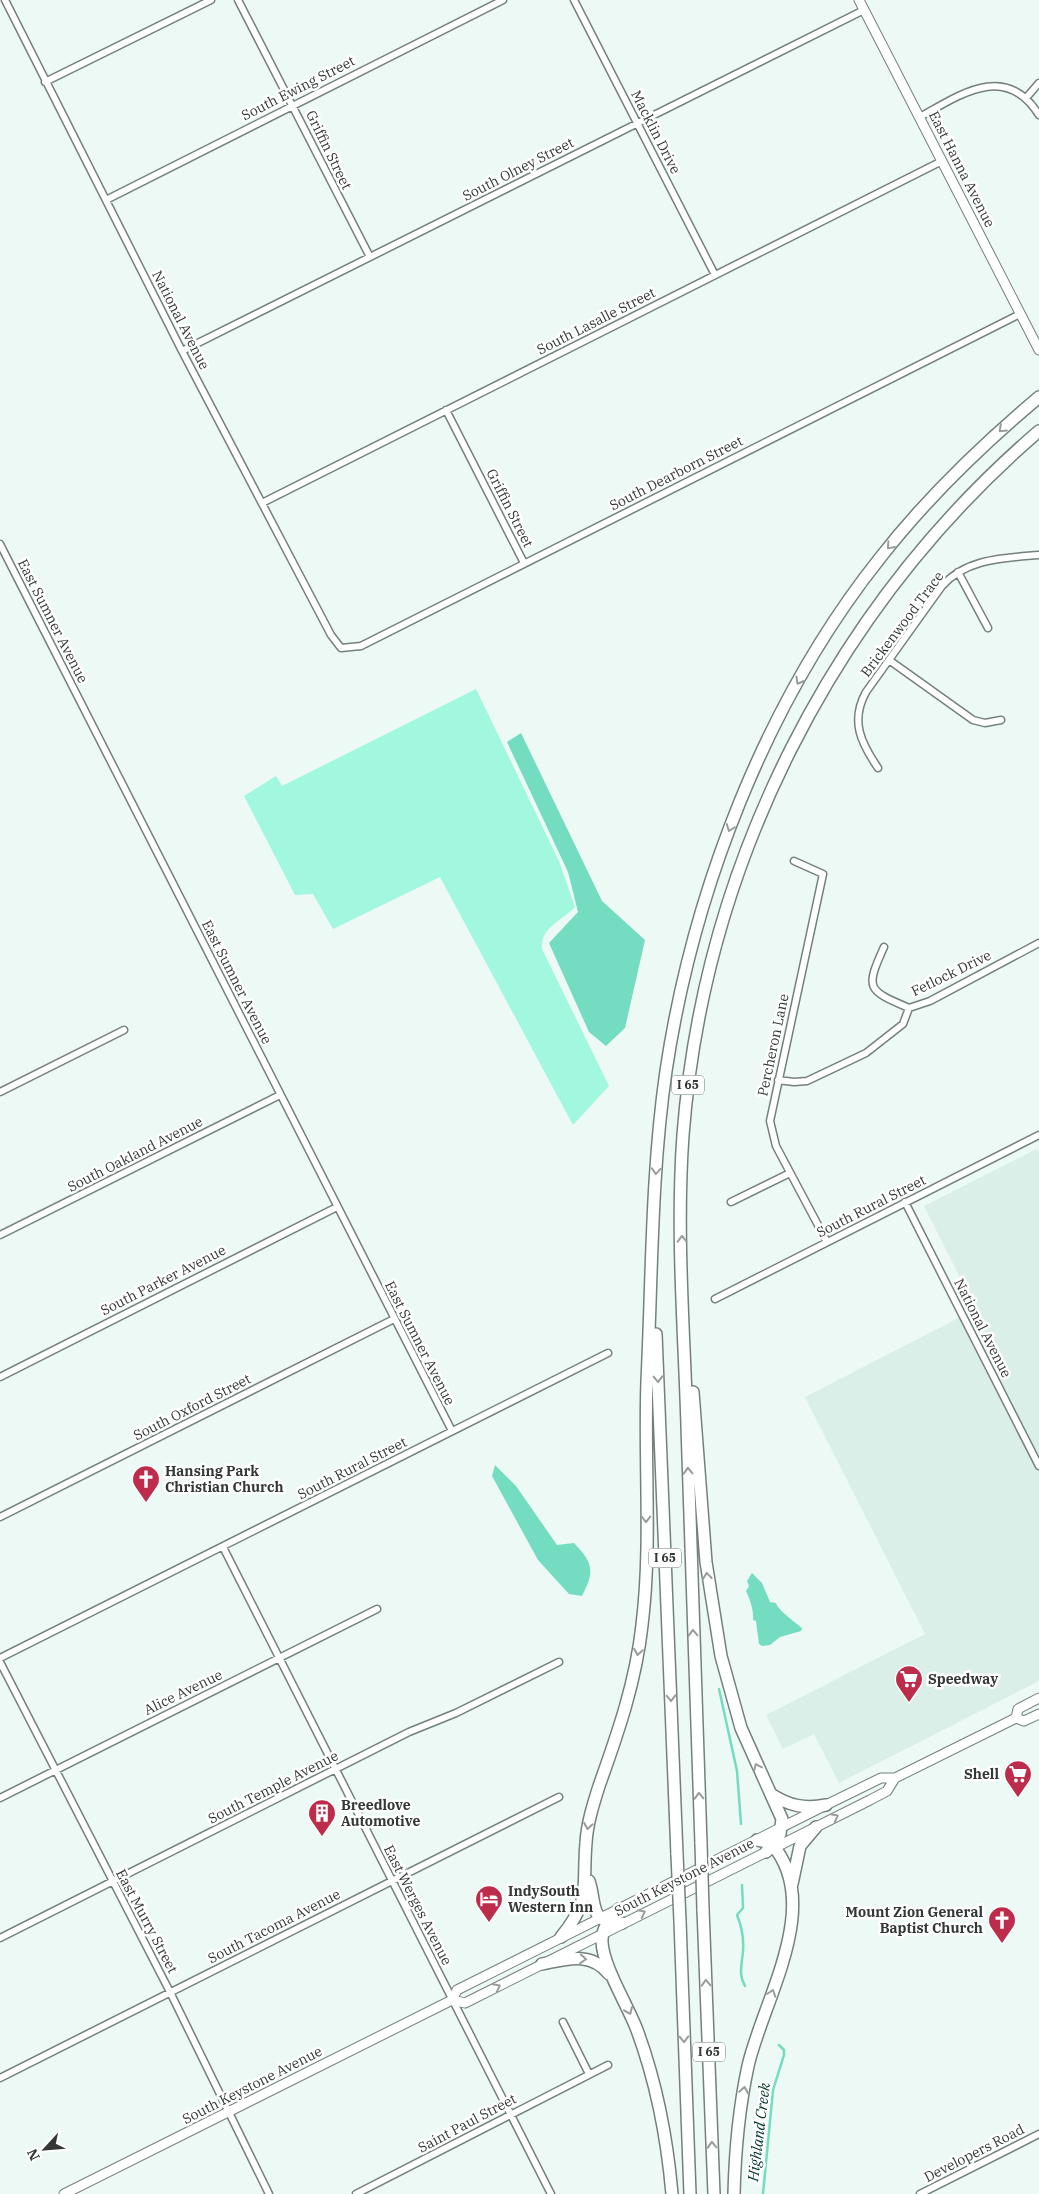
<svg xmlns="http://www.w3.org/2000/svg" width="1039" height="2194" font-family="'IBM Plex Serif',serif">
  <style>
    .built { fill: #daefe7 }
    .green { fill: #a2f8de }
    .water { fill: #74dcc0 }
    .lines { fill: none; stroke-linecap: round; stroke-linejoin: round }
    .stream { stroke: #74dcc0; stroke-width: 2.5 }
    .street-casing { stroke: #74807c; stroke-width: 9 }
    .secondary-casing { stroke: #74807c; stroke-width: 11 }
    .highway-casing { stroke: #74807c; stroke-width: 14 }
    .street { stroke: #fff; stroke-width: 6 }
    .secondary { stroke: #fff; stroke-width: 9 }
    .highway { stroke: #fff; stroke-width: 11 }
    .highway-bridge-casing { stroke: #74807c; stroke-width: 14; stroke-linecap: butt }
    .highway-bridge { stroke: #fff; stroke-width: 11 }
    .oneway { stroke: #999c9a }
    .labels { text-anchor: middle; stroke-width: 5; stroke-linejoin: round; paint-order: stroke }
    .shield { fill: #fff; stroke: #707472; stroke-width: 1 }
    .shield-label { font-size: 12px; font-weight: bold; fill: #333836 }
    .street-label { font-size: 14px; fill: #333836; stroke: #fff }
    .poi-label { font-size: 14px; font-weight: bold; fill: #333836; stroke: #fff; text-anchor: start }
    .water-label { font-size: 15px; font-style: italic; fill: #02352a; stroke: #fff }
  </style>
  <rect width="100%" height="100%" fill="#ecf9f4"/>
  <path class="built" d="M1037,1149L1039,1152V1681L839,1783L814,1734L783,1749L766,1715L925,1634L805,1397L976,1309L924,1206Z"/>
  <path class="green" d="M476,689L559,861L575,907C562,921 540,927 542,949L609,1086L573,1125L440,877L333,929L313,894L295,895L244,796L276,776L282,786Z"/>
  <path class="water" d="M521,733L602,901L645,940L625,1028L606,1046L589,1032L549,943L578,912L568,872L507,742Z
    M495,1465L516,1486L557,1545L574,1543C593,1563 595,1571 582,1596L569,1594L538,1560L492,1476Z
    M752,1573L762,1583L770,1602L776,1603C778,1610 796,1623 802,1628L801,1631L780,1637L770,1645L762,1646L759,1644L756,1621L753,1620C754,1611 750,1599 746,1591L749,1586L747,1581Z"/>
  <g class="lines">
    <path class="stream" d="M719,1689L737,1771L741,1824
      M742,1885L743,1908L737,1915C742,1927 744,1938 743,1951C742,1964 738,1974 745,1986
      M763,2194L773,2090L784,2055V2050L779,2045"/>
    <g class="street-casing">
      <path id="street" d="M5,0L182,351L331,635L341,648L361,646L1020,314
        M238,0L370,257
        M574,0L715,275
        M45,82L211,0
        M1026,98L1039,83
        M920,117C961,94 1006,62 1039,115
        M106,200L503,0
        M182,351L864,10
        M446,410L524,563
        M262,503L942,161
        M0,544L452,1431
        M958,572L988,628
        M889,660L973,720L985,723L1001,720
        M878,768C861,743 850,721 866,692L942,586C967,558 1004,558 1039,555
        M794,861L823,874L770,1121L776,1146L827,1242
        M884,947C865,989 867,990 909,1008
        M778,1080L794,1082L807,1081L866,1053L903,1024L909,1008L930,1001L1039,943
        M0,1092L124,1030
        M731,1202L790,1173
        M905,1202L1039,1466
        M0,1235L280,1095
        M715,1299L1039,1135
        M0,1377L337,1207
        M0,1517L394,1319
        M223,1547L551,2194
        M0,1658L608,1353
        M0,1662L170,1992L269,2194
        M0,1798L377,1609
        M0,1938L409,1732L456,1713L559,1662
        M563,2022L589,2074
        M0,2078L559,1797
        M356,2194L608,2065
        M920,2194L1039,2134"/>
    </g>
    <g class="secondary-casing">
      <path id="secondary" d="M859,0L1039,350
        M1016,1718L1018,1709L1039,1698
        M452,2000L465,2003L870,1800L887,1791L895,1778
        M64,2194L452,2000L457,1990L826,1805L881,1778H895L1016,1718L1024,1721L1039,1714"/>
    </g>
    <g class="highway-casing">
      <path id="highway" d="M656,1334L677,1855
        M693,1392L706,1562L721,1656L741,1728L782,1819L780,1834L766,1852
        M771,1794C789,1806 805,1809 826,1805
        M701,1844C696,1705 691,1565 687,1425C684,1328 676,1231 683,1135C704,864 833,608 1039,431
        M589,1881C597,1905 588,1923 622,1923
        M792,1884L800,1846L816,1827
        M619,1909C610,1918 601,1929 602,1942C603,1966 628,2006 637,2030C657,2084 667,2137 672,2194
        M703,1909L714,2194
        M680,1921L690,2194
        M561,1937C592,1899 582,1888 586,1843C587,1824 593,1805 599,1786C618,1733 636,1681 642,1625C652,1544 644,1462 647,1381C652,1278 651,1174 666,1071C693,891 766,701 880,558C926,499 982,445 1039,397
        M542,1964C567,1959 591,1951 609,1974
        M734,2194C735,2151 739,2108 748,2066C763,2000 825,1904 771,1843L757,1840"/>
    </g>
    <use href="#street" class="street"/>
    <use href="#secondary" class="secondary"/>
    <use href="#highway" class="highway"/>
    <g class="highway-bridge-casing">
      <path id="highway-bridge" d="M701,1844L703,1909
        M677,1855L680,1921"/>
    </g>
    <use href="#highway-bridge" class="highway-bridge"/>
  </g>
  <defs><path id="oneway-chevron" d="M-2-3.5L2.5 0L-2 3.5" fill="none" stroke-width="1.6" stroke-linecap="round" stroke-linejoin="round" transform="scale(1.25)"/></defs>
  <g class="oneway">
    <use href="#oneway-chevron" transform="translate(1002 429) rotate(137)"/>
    <use href="#oneway-chevron" transform="translate(890 546) rotate(131)"/>
    <use href="#oneway-chevron" transform="translate(799 681) rotate(120)"/>
    <use href="#oneway-chevron" transform="translate(730 828) rotate(111)"/>
    <use href="#oneway-chevron" transform="translate(656 1171) rotate(94)"/>
    <use href="#oneway-chevron" transform="translate(682 1239) rotate(-91)"/>
    <use href="#oneway-chevron" transform="translate(658 1379) rotate(88)"/>
    <use href="#oneway-chevron" transform="translate(688 1471) rotate(-92)"/>
    <use href="#oneway-chevron" transform="translate(646 1519) rotate(90)"/>
    <use href="#oneway-chevron" transform="translate(707 1576) rotate(-97)"/>
    <use href="#oneway-chevron" transform="translate(693 1633) rotate(-92)"/>
    <use href="#oneway-chevron" transform="translate(638 1652) rotate(99)"/>
    <use href="#oneway-chevron" transform="translate(671 1698) rotate(88)"/>
    <use href="#oneway-chevron" transform="translate(757 1767) rotate(-115)"/>
    <use href="#oneway-chevron" transform="translate(699 1796) rotate(-92)"/>
    <use href="#oneway-chevron" transform="translate(835 1817) rotate(-27)"/>
    <use href="#oneway-chevron" transform="translate(588 1826) rotate(100)"/>
    <use href="#oneway-chevron" transform="translate(642 1913) rotate(-27)"/>
    <use href="#oneway-chevron" transform="translate(583 1959) rotate(5)"/>
    <use href="#oneway-chevron" transform="translate(706 1983) rotate(-92)"/>
    <use href="#oneway-chevron" transform="translate(497 1987) rotate(-27)"/>
    <use href="#oneway-chevron" transform="translate(772 1993) rotate(-72)"/>
    <use href="#oneway-chevron" transform="translate(629 2011) rotate(67)"/>
    <use href="#oneway-chevron" transform="translate(684 2039) rotate(88)"/>
    <use href="#oneway-chevron" transform="translate(744 2090) rotate(-81)"/>
    <use href="#oneway-chevron" transform="translate(712 2145) rotate(-92)"/>
  </g>
  <defs>
    <g id="church-pin" transform="scale(1.4375)"><path d="M0 17L-7.5 6A9.5 9.5 0 1 1 7.5 6Z" fill="#bd2c4b" stroke="#fff"/><path d="M-1.2-6h2.4v3.5h3.3v2.4h-3.3V6h-2.4V-.1h-3.3v-2.4h3.3Z" fill="#fff"/></g>
    <g id="supermarket-pin" transform="scale(1.4375)"><path d="M0 17L-7.5 6A9.5 9.5 0 1 1 7.5 6Z" fill="#bd2c4b" stroke="#fff"/><path d="M-6-5.5h2.5l.6 2H6L4.5 2H-2.5L-4.4-4H-6ZM-1.5 3.2a1.3 1.3 0 1 0 .1 0ZM3 3.2a1.3 1.3 0 1 0 .1 0Z" fill="#fff"/></g>
    <g id="building-pin" transform="scale(1.4375)"><path d="M0 17L-7.5 6A9.5 9.5 0 1 1 7.5 6Z" fill="#bd2c4b" stroke="#fff"/><path d="M-4-6H4V6H1V3H-1V6H-4ZM-2.5-4.3h1.7v1.8h-1.7ZM.8-4.3h1.7v1.8H.8ZM-2.5-1h1.7V.8h-1.7ZM.8-1h1.7V.8H.8Z" fill="#fff"/></g>
    <g id="hotel-pin" transform="scale(1.4375)"><path d="M0 17L-7.5 6A9.5 9.5 0 1 1 7.5 6Z" fill="#bd2c4b" stroke="#fff"/><path d="M-6-4.5h1.5V1H6V5H4.5V3h-9V5H-6ZM-4 0a1.8 1.8 0 1 1 3.6 0ZM.5 0V-2.5h3Q6-2.5 6 0Z" fill="#fff"/></g>
  </defs>
  <g fill-rule="evenodd">
    <use href="#church-pin" x="146" y="1479"/>
    <use href="#supermarket-pin" x="909" y="1679"/>
    <use href="#supermarket-pin" x="1018" y="1774"/>
    <use href="#building-pin" x="322" y="1813"/>
    <use href="#hotel-pin" x="489" y="1899"/>
    <use href="#church-pin" x="1002" y="1920"/>
  </g>
  <g class="labels">
    <g class="shield">
      <rect x="672" y="1075.5" width="32" height="19" rx="4"/>
      <rect x="649" y="1548.5" width="32" height="19" rx="4"/>
      <rect x="693" y="2042.5" width="32" height="19" rx="4"/>
    </g>
    <g class="shield-label">
      <text x="688" y="1089">I 65</text>
      <text x="665" y="1562">I 65</text>
      <text x="709" y="2056">I 65</text>
    </g>
    <g class="street-label">
      <text transform="translate(298 88) rotate(-27)" y="5">South Ewing Street</text>
      <text transform="translate(656 132) rotate(63)" y="5">Macklin Drive</text>
      <text transform="translate(329 150) rotate(64)" y="5">Griffin Street</text>
      <text transform="translate(518 169) rotate(-27)" y="5">South Olney Street</text>
      <text transform="translate(962 169) rotate(63)" y="5">East Hanna Avenue</text>
      <text transform="translate(181 320) rotate(63)" y="5">National Avenue</text>
      <text transform="translate(596 321) rotate(-27)" y="5">South Lasalle Street</text>
      <text transform="translate(676 473) rotate(-27)" y="5">South Dearborn Street</text>
      <text transform="translate(510 508) rotate(63)" y="5">Griffin Street</text>
      <text transform="translate(53 621) rotate(63)" y="5">East Sumner Avenue</text>
      <text transform="translate(902 624) rotate(-53)" y="5">Brickenwood Trace</text>
      <text transform="translate(951 973) rotate(-26)" y="5">Fetlock Drive</text>
      <text transform="translate(237 982) rotate(63)" y="5">East Sumner Avenue</text>
      <text transform="translate(773 1045) rotate(-78)" y="5">Percheron Lane</text>
      <text transform="translate(135 1154) rotate(-27)" y="5">South Oakland Avenue</text>
      <text transform="translate(871 1206) rotate(-27)" y="5">South Rural Street</text>
      <text transform="translate(163 1280) rotate(-27)" y="5">South Parker Avenue</text>
      <text transform="translate(983 1328) rotate(63)" y="5">National Avenue</text>
      <text transform="translate(420 1343) rotate(63)" y="5">East Sumner Avenue</text>
      <text transform="translate(192 1407) rotate(-27)" y="5">South Oxford Street</text>
      <text transform="translate(352 1468) rotate(-27)" y="5">South Rural Street</text>
      <text transform="translate(183 1692) rotate(-26)" y="5">Alice Avenue</text>
      <text transform="translate(273 1787) rotate(-27)" y="5">South Temple Avenue</text>
      <text transform="translate(684 1877) rotate(-27)" y="5">South Keystone Avenue</text>
      <text transform="translate(418 1905) rotate(63)" y="5">East Werges Avenue</text>
      <text transform="translate(147 1921) rotate(62)" y="5">East Murry Street</text>
      <text transform="translate(274 1926) rotate(-27)" y="5">South Tacoma Avenue</text>
      <text transform="translate(252 2085) rotate(-27)" y="5">South Keystone Avenue</text>
      <text transform="translate(467 2123) rotate(-28)" y="5">Saint Paul Street</text>
      <text transform="translate(974 2153) rotate(-27)" y="5">Developers Road</text>
    </g>
    <g class="poi-label">
      <text x="165" y="1476">Hansing Park<tspan x="165" dy="16">Christian Church</tspan></text>
      <text x="928" y="1684">Speedway</text>
      <text x="999" y="1779" text-anchor="end">Shell</text>
      <text x="341" y="1810">Breedlove<tspan x="341" dy="16">Automotive</tspan></text>
      <text x="508" y="1896">IndySouth<tspan x="508" dy="16">Western Inn</tspan></text>
      <text x="983" y="1917" text-anchor="end">Mount Zion General<tspan x="983" dy="16">Baptist Church</tspan></text>
    </g>
    <g class="water-label">
      <text transform="translate(759 2132) rotate(-83)" y="5">Highland Creek</text>
    </g>
  </g>
  <g transform="translate(45 2149) rotate(244)" stroke="#ffffff" stroke-width="4" paint-order="stroke">
  <path d="M0-4L9 19L0 12L-9 19Z" fill="#333836"/>
  <text y="-8" font-size="14" font-weight="bold" text-anchor="middle" fill="#333836">N</text>
  </g>
</svg>
